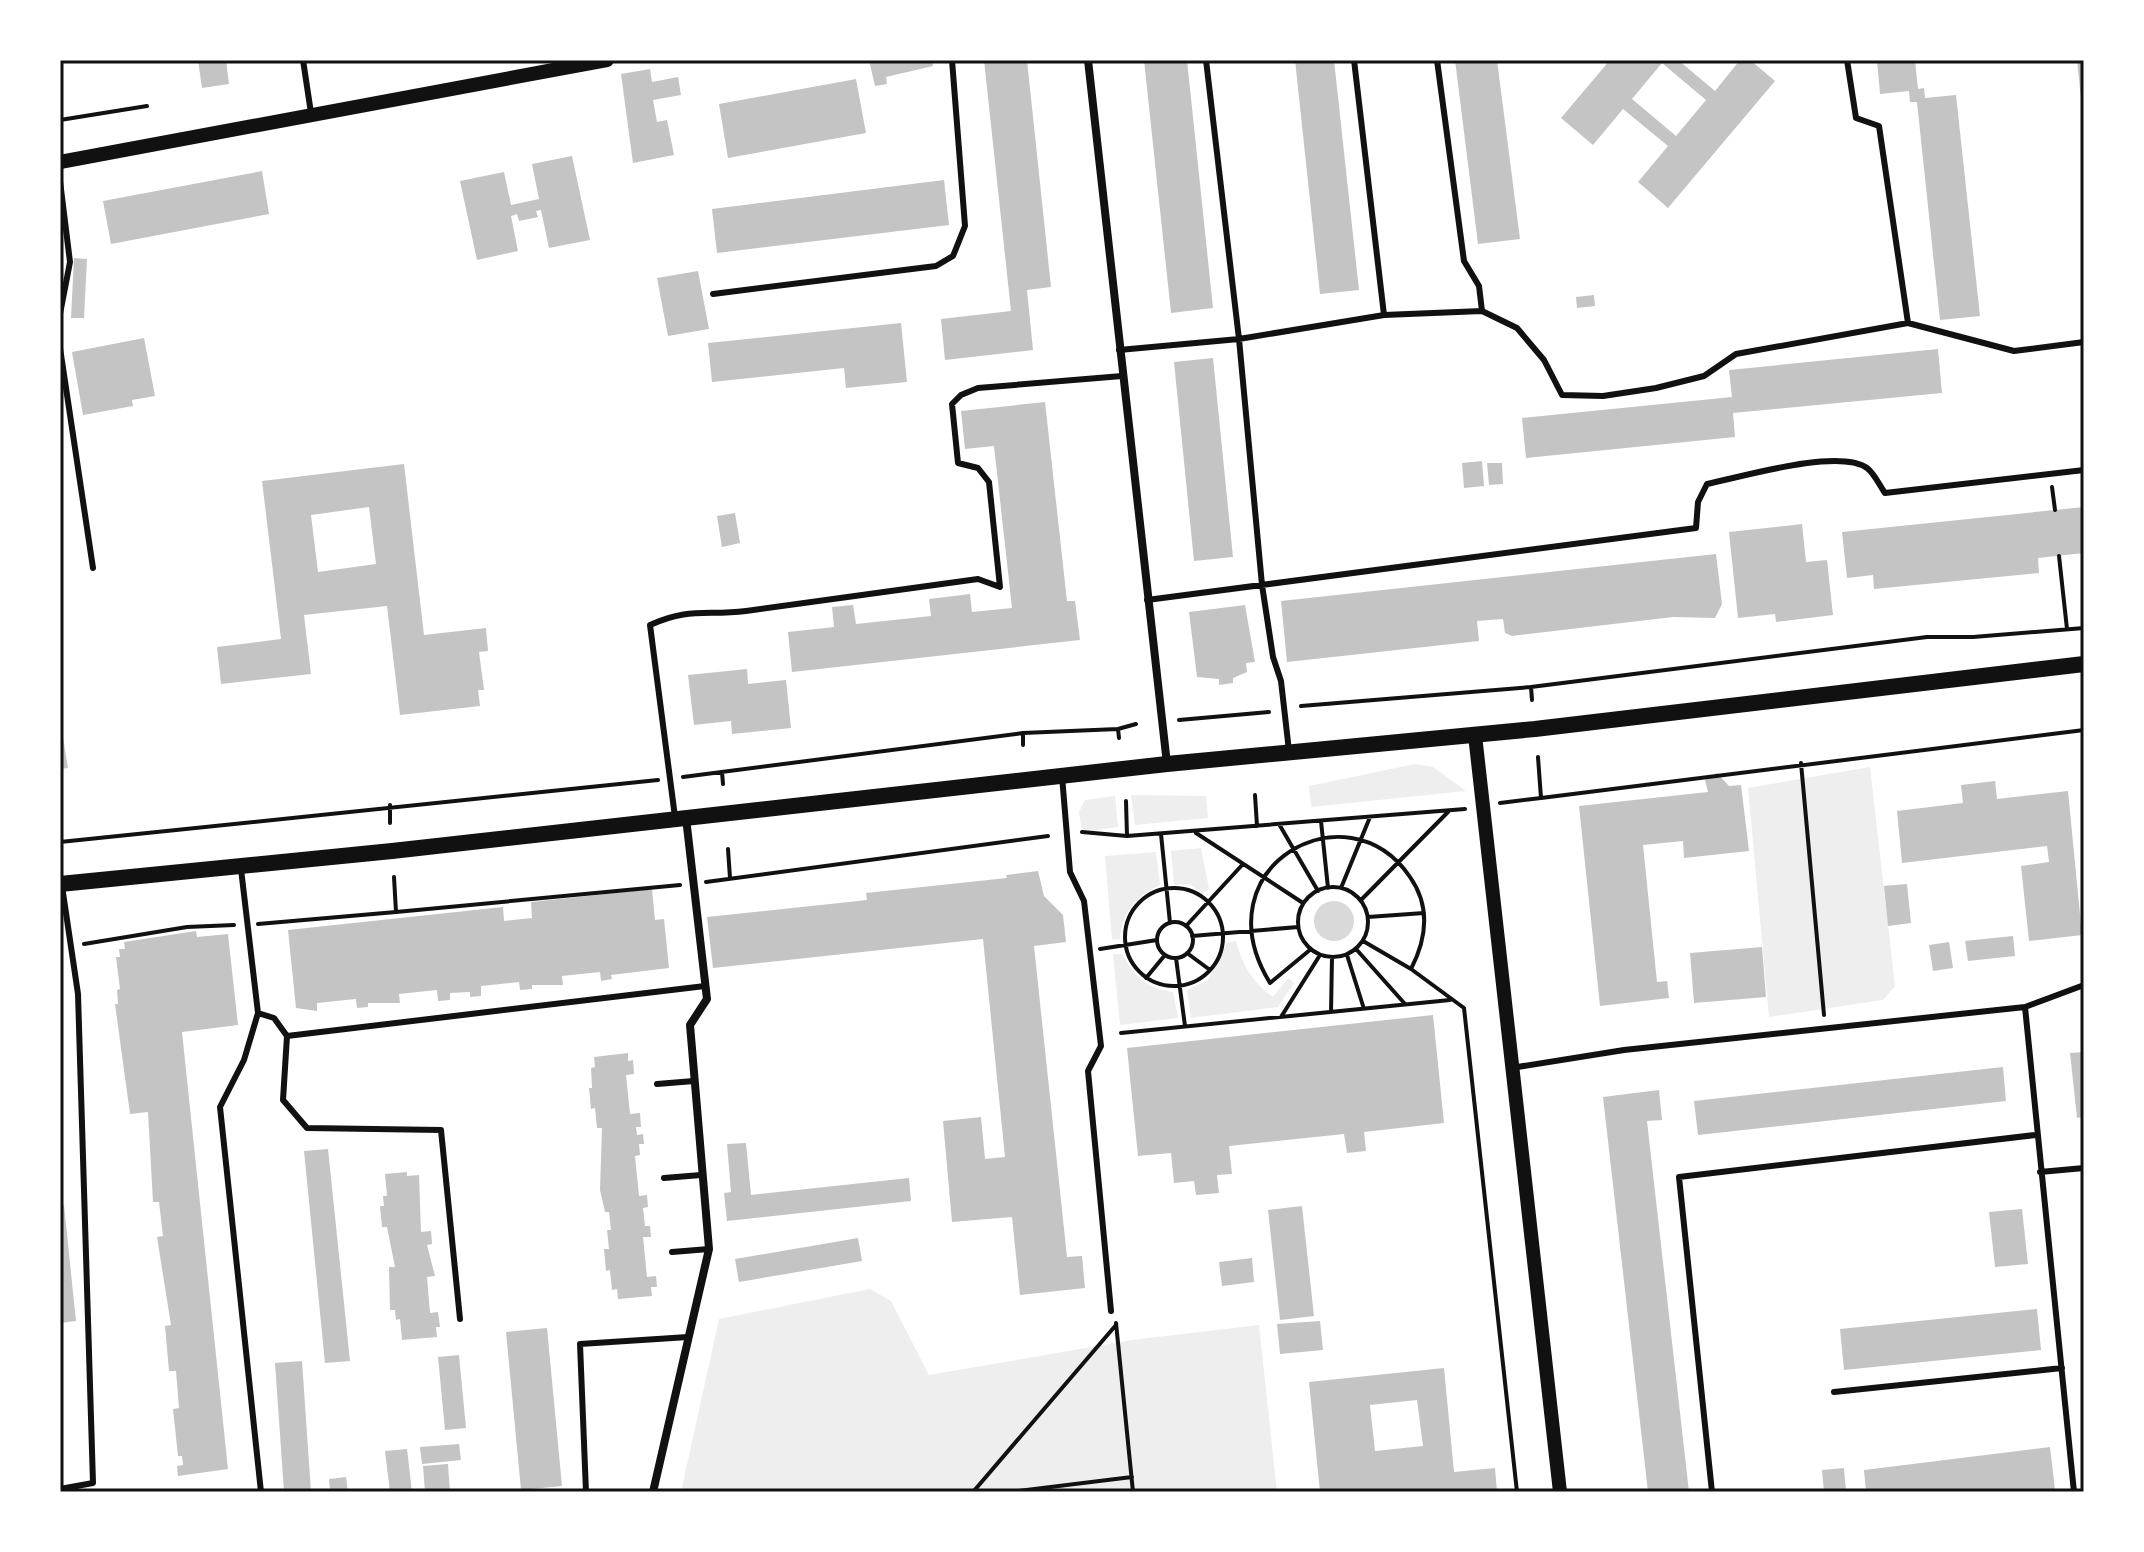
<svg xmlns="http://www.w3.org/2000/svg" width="2144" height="1552" font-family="'Sofia Sans Condensed',sans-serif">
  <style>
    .green { fill: #eee }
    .water { fill: #d9d9d9 }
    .building { fill: #c4c4c4; fill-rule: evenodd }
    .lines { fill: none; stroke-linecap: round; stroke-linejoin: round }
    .path { stroke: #111; stroke-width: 4 }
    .service { stroke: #111; stroke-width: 6 }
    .minor { stroke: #111; stroke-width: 8 }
    .tertiary { stroke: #111; stroke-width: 14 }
    .secondary { stroke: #111; stroke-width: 16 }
    .neatline { fill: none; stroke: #111; stroke-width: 3 }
  </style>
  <rect width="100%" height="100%" fill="#fff"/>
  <path class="green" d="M1415,764L1433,767L1466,791L1311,807L1309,786Z
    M1870,767L1895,986L1883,1000L1769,1017L1748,788Z
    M1131,795L1206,796L1208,818L1135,825Z
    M1115,796L1118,827L1082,832L1079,812L1085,800Z
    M1201,848L1209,889L1202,894L1190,884L1174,885L1171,851Z
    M1156,852L1160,885C1136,896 1122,913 1120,939L1112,940L1105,856Z
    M1236,941C1242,965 1253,983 1273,997L1288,978L1294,983L1278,1007L1191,1018L1187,990L1208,980L1227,943Z
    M1113,954H1123C1134,977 1146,988 1173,992L1178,1018L1120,1025Z
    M870,1289L891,1301L929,1375L1132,1340L1259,1325L1277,1492H681L719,1319Z"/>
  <path class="water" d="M1314 921a20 20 0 1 1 40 0a20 20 0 1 1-40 0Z"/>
  <path class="building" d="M198,60H226L229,84L202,88Z
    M869,60H932L933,66L886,77L887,84L875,86Z
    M984,60H1027L1051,287L1027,290L1033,350L945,360L941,319L1011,311Z
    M1144,60H1187L1213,308L1171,313Z
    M1295,60H1334L1359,290L1320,294Z
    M1455,60H1497L1520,239L1478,244Z
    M1610,60H1678L1715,91L1740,60H1750L1775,81L1668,208L1638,182L1668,146L1623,109L1593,145L1561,118ZM1662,63L1706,100L1676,136L1632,99Z
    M1877,60H1915L1918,89L1924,88L1925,98L1956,95L1980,316L1940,320L1917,102H1910L1909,91L1880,94Z
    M2077,60H2084V108H2082Z
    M650,69L652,82L678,77L681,95L653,100L657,122L667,120L674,155L633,163L621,74Z
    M856,79L866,133L728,158L719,104Z
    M572,156L590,240L549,248L541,210L536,211L538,217L519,221L517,214L511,216L518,251L477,260L460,181L504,172L511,205L539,199L532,164Z
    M262,171L269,214L111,244L103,201Z
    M944,180L949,225L717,253L712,209Z
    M74,258L87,259L84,318H71Z
    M698,271L709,329L668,336L657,278Z
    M1594,295L1595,306L1577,308L1576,297Z
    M901,323L907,382L846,388L844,368L712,382L708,343Z
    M144,338L155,396L132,400L133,406L83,415L72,352Z
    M1938,349L1942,393L1733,413L1735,437L1526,458L1522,418L1732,397L1729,370Z
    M1213,358L1233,557L1194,561L1174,362Z
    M1045,402L1067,601H1075L1080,640L792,672L788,632L834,627L832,607L853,605L856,624L931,616L929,599L970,594L972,612L1012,608L994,446L965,449L961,411Z
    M1482,461L1484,486L1464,488L1462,463Z
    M1487,463H1502L1503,484L1489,485Z
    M404,464L424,635L486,628L488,651L479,652L484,690H478L480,706L400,715L387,606L304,615L311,674L221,684L217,647L281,639L262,481ZM369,507L376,564L318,572L311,515Z
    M2084,507V553L2038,558L2039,573L1874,589L1873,575L1847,578L1842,532Z
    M735,513L740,543L722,547L717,516Z
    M1802,524L1806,562L1827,560L1833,615L1776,622L1775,614L1738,618L1729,532Z
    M1716,554L1722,604L1715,618L1673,617L1512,636L1505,633L1503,619L1477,621L1479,641L1287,662L1281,601Z
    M1245,605L1255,662L1246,663L1247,672L1233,678V683L1219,685V679L1197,677L1189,612Z
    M747,669L748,684L786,680L791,728L732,734L731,721L694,725L688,675Z
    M60,719L68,768L60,769Z
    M1717,773L1729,786L1741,785L1749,851L1684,858L1683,841L1643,845L1657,982L1667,981L1669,998L1600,1006L1579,806L1708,792L1705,780Z
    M1995,781L1997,799L2068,791L2082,935L2029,941L2021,866L2049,862L2047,846L1902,863L1897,811L1963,803L1961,785Z
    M1038,871L1044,896L1063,915L1066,942L1034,946L1067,1257L1082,1256L1085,1288L1020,1295L1012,1217L952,1222L943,1121L981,1117L985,1159L1005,1157L983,939L713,968L707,917L867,900L866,893L1007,878L1006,875Z
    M1907,884L1911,923L1888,926L1884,886Z
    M652,889L655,920L664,919L669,968L611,975L612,979L601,981L600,972L562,976L563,985H532V989L520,990L519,982L481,986V996L470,997V992L450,993V1000L438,1001L437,990L399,994L400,1003H368V1007L357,1008L356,999L317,1003V1011L296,1008L288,930L503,907L504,921L532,918L531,902Z
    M196,931L197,937L228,934L238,1025L182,1032L228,1469L178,1476L177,1466L183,1465L182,1456H178L173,1409L179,1408L176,1371H169L165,1326L171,1325L157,1237L163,1236L159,1202H153L148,1112L130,1114L115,1004H118L117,990L120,989L116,957H120L119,949H125L124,942Z
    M2013,936L2015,956L1968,961L1965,941Z
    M1949,942L1953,968L1933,971L1929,945Z
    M1762,947L1766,997L1694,1003L1690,953Z
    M1433,1015L1444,1123L1364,1132L1366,1151L1347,1153L1344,1134L1229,1146L1232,1174L1217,1175L1219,1193L1196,1195L1194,1181L1174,1183L1171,1153L1138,1156L1127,1048Z
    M2084,1052V1117L2077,1118L2070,1053Z
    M628,1053V1061L633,1060L634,1074L626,1075L630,1114L640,1113L641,1127H636L637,1135L643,1134L644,1144H639L640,1155L635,1156L639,1196L647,1195L648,1207L643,1208L645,1226H650L651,1237H643L647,1277L656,1276L657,1287H651L652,1296L618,1299L617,1289L612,1290L610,1270L606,1271L604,1249H609L607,1230H611L609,1212H605L600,1190L602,1128H597L595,1108L591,1109L589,1088H592L591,1068L595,1067L594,1057Z
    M2003,1067L2006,1101L1698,1135L1694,1101Z
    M1659,1090L1662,1120L1647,1121L1689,1492H1648L1603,1097Z
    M746,1143L751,1195L909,1178L911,1201L727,1221L724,1193L731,1192L727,1144Z
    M328,1149L350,1361L325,1363L304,1151Z
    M407,1172V1176L419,1175L421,1232L431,1231L432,1244L427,1245L435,1276L427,1277L430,1313L438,1312L440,1327H436L437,1337L402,1340L400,1319L396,1320L395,1310H390L389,1267H395L387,1227H382L380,1206H384L383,1196H387L385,1174Z
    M64,1205L76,1321L60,1323V1206Z
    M1302,1206L1314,1316L1280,1320L1268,1210Z
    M2022,1209L2028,1264L1995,1267L1989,1212Z
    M858,1238L862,1261L739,1282L735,1259Z
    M1252,1258L1254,1282L1222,1286L1219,1262Z
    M2037,1309L2041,1350L1844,1370L1840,1329Z
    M1320,1321L1323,1350L1280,1354L1277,1324Z
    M547,1328L562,1486L521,1490L506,1332Z
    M459,1355L466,1428L445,1430L438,1357Z
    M302,1361L311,1492H284L275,1363Z
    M1444,1368L1454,1472L1495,1468L1497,1492H1320L1309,1382ZM1417,1400L1423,1446L1375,1451L1370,1405Z
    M459,1444L461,1460L422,1464L420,1447Z
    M2050,1447L2055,1490L1866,1492L1864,1470Z
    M407,1449L412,1492H390L385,1451Z
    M448,1464L450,1492H425L423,1466Z
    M1844,1468L1846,1492H1824L1822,1470Z
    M346,1477L348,1492H330L329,1479Z"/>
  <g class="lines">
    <path class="path" d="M60,120L147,106
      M2052,487L2055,510
      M2059,556L2067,629
      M1531,687L1927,637H1973L2084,628
      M1301,706L1531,687L1532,700
      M1179,720L1269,712
      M1118,729L1136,724
      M1023,733V745
      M1801,763L1824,1015
      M722,772L723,784
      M683,777L1023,733L1118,729L1119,738
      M1255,795L1257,826
      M1541,798L2084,730
      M1500,803L1541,798L1538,757
      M390,805V823
      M1321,821L1328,888
      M1279,824L1318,891
      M1082,832L1127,836L1126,801
      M1196,833L1303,903
      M1161,834L1170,923
      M1127,836L1465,809
      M60,842L658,780
      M728,849L730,878
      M706,882L1048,836
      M1298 922a35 35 0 1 1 70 0a35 35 0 1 1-70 0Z
      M1341,888L1370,817
      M1125 937a49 49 0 1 1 98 0a49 49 0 1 1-98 0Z
      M1361,900L1448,812
      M396,912L680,885
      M1368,917L1424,913
      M1157 940a18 18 0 1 1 36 0a18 18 0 1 1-36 0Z
      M258,924L396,912L394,877
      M1186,926L1243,864
      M1192,936L1298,927
      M1363,941L1411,969L1464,1008L1517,1492
      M84,944L187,927L234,925
      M1100,949L1157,940
      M1311,949L1270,983C1199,867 1347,784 1410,877C1431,907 1427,938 1411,969
      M1356,949L1405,1004
      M1187,953L1210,970
      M1347,955L1364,1009
      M1176,958L1185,1026
      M1146,978L1165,955
      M1331,1012L1332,957
      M1281,1017L1320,955
      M1121,1033L1450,1000
      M1116,1323L1133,1492
      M973,1492L1116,1325
      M1010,1492L1132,1477"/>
    <path class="service" d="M303,60L311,113
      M1206,60L1239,339L1262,585L1273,657L1281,681L1289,751
      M1354,60L1384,315
      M1437,60L1464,261L1479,286L1482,311
      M60,181L70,262L60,314
      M713,294L936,266L953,256L965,226L952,60
      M1908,323L2014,351L2084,342
      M60,348L93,568
      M1119,350L1239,339L1384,315L1482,311L1517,328L1544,360L1562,395L1603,396L1656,388L1704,376L1736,354L1908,323L1879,126L1856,118L1847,60
      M1147,600L1696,528L1698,502L1707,484C1741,477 1838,448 1867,468C1874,473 1880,486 1885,493L2084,470
      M1062,776L1070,872L1084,901L1101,1046L1088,1071L1111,1311
      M675,817L650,625C690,607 706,616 746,611C823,601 901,589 978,579L1000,587L989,482L978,468L958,463L952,404L961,395L978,388L1122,376
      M241,869L258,1013L244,1060L220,1107L261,1492
      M2025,1007L2074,1492
      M258,1013L274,1018L287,1036
      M1511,1068L1624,1050L2025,1007L2084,985
      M657,1084L694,1081
      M2040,1172L2084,1168
      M664,1178L701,1175
      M672,1252L709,1249
      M460,1319L441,1130L307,1128L283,1100L287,1036L705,986
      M1834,1392L2062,1368
      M60,1489L93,1483L78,994L62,886
      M586,1492L580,1344L688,1337
      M1712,1492L1679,1177L2035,1135"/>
    <path class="minor" d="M1088,60L1167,764
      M653,1492L709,1249L690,1025L707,999L686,818"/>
    <path class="tertiary" d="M60,162L607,60
      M1475,735L1560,1492"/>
    <path class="secondary" d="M60,884L392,851L1167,764L1535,729L2084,664"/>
  </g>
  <rect width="2144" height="1552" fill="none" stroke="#ffffff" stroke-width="124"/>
  <rect x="62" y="62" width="2020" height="1428" class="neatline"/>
</svg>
